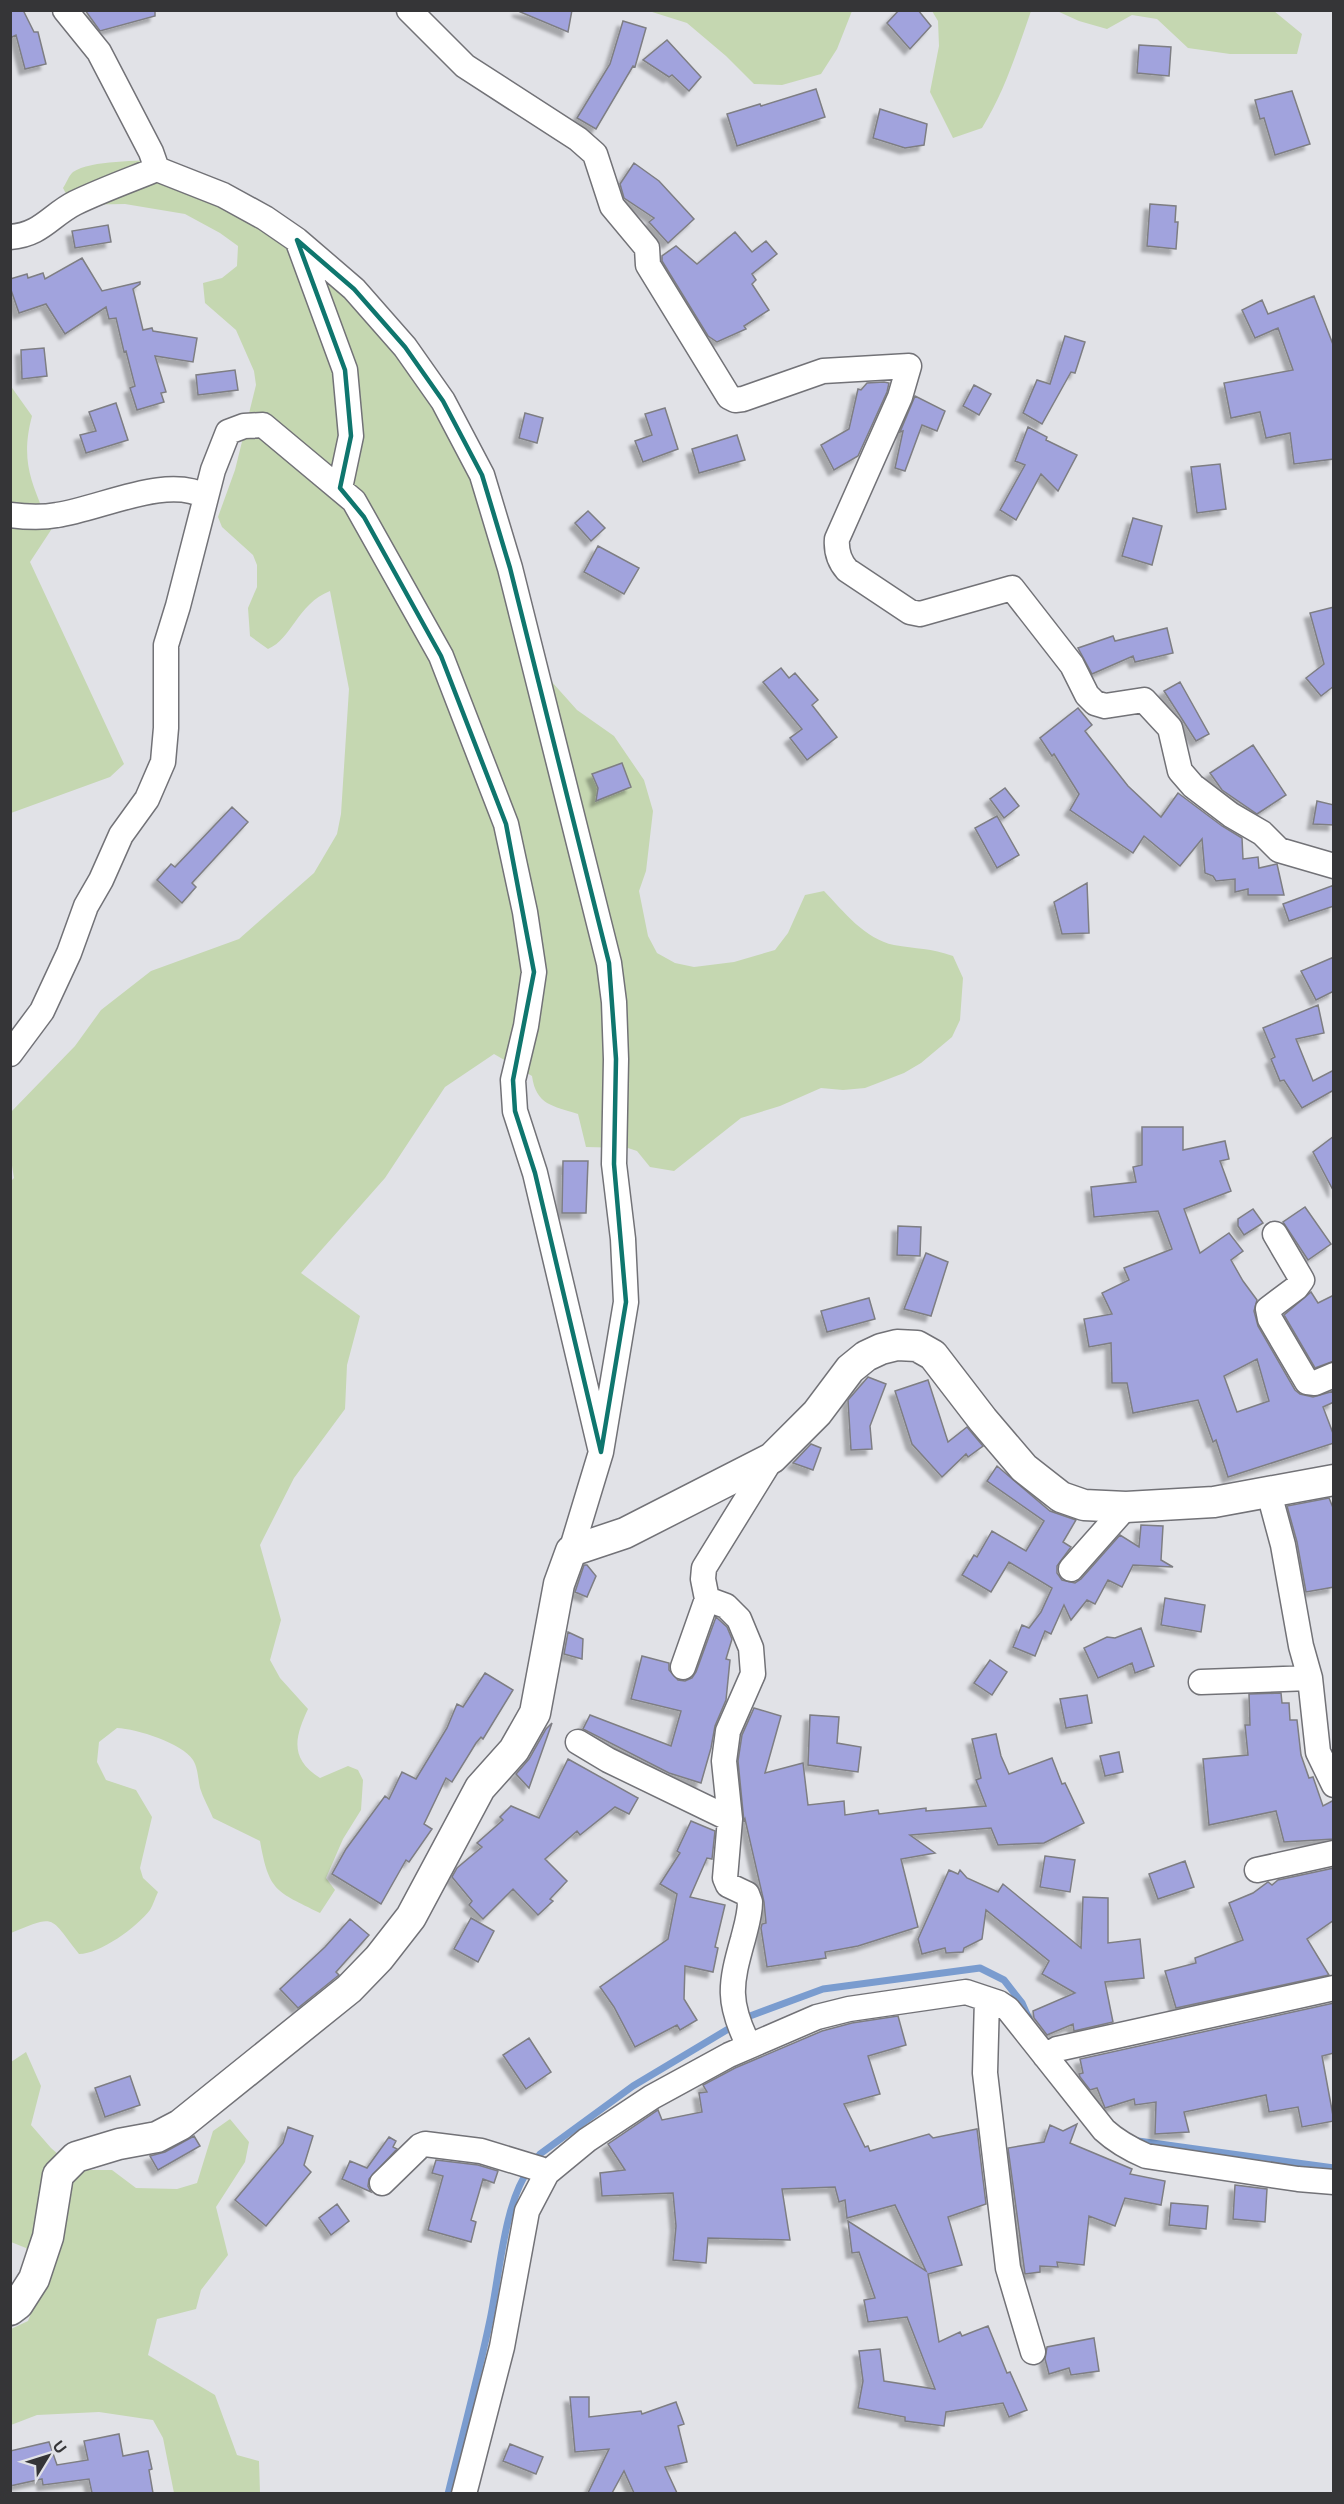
<svg xmlns="http://www.w3.org/2000/svg" width="1344" height="2504" font-family="Figtree,sans-serif">
  <style>
    .green { fill: #c5d7b1 }
    .lines { fill: none; stroke-linecap: round; stroke-linejoin: round }
    .stream { stroke: #7a9ccf; stroke-width: 7 }
    .building { fill: #a1a3dd; stroke: #7e7e83; stroke-width: 1.5; fill-rule: evenodd; filter: url(#shadow) }
    .minor-casing { stroke: #727277; stroke-width: 27 }
    .tertiary-casing { stroke: #727277; stroke-width: 33 }
    .minor { stroke: #fff; stroke-width: 24 }
    .tertiary { stroke: #fff; stroke-width: 30 }
    .marked { fill: none; stroke: #0f766e; stroke-width: 4.5; stroke-linejoin: round }
  </style>
  <defs>
    <filter id="shadow"><feDropShadow dx="-5.5" dy="5.5" stdDeviation="1.5" flood-color="#0004"/></filter>
  </defs>
  <rect width="100%" height="100%" fill="#e1e2e7"/>
  <path class="green" d="M649,11H852L837,49L821,74L782,85L754,84L726,56L687,23Z
    M932,11H1031C1017,51 1005,91 982,128L953,138L930,92L939,46L938,21Z
    M1057,11H1274L1302,34L1297,54H1230L1188,48L1157,19L1132,15L1107,29L1079,21Z
    M162,160L263,210L456,408L543,672L577,710L614,736L644,780L653,811L646,871L639,891L648,936L657,953L675,963L694,967L734,962L775,950L788,933L805,895L824,891C844,912 865,939 894,945C916,949 931,948 953,956L963,978L960,1020L952,1037L921,1063L904,1073L865,1088L843,1090L821,1088L780,1106L741,1118L674,1171L650,1167L637,1151L628,1148L586,1147L578,1114C553,1106 536,1105 532,1076L494,1054L445,1087L385,1178L301,1273L360,1316L347,1365L345,1409L294,1478L260,1545L281,1620L270,1660L280,1678L308,1709C295,1737 289,1758 320,1778L348,1766L358,1770L363,1780L361,1810L343,1839L326,1878L335,1890L320,1913C276,1891 269,1892 260,1841L213,1818C209,1808 203,1798 200,1788C198,1779 198,1768 193,1760C182,1743 137,1729 117,1728L99,1742L97,1762L106,1780L136,1790L152,1817L140,1868L143,1878L158,1892C155,1898 153,1905 150,1910C137,1927 100,1954 79,1954C49,1916 57,1914 11,1933L10,1182L14,1178L10,1153L11,1112L75,1046L101,1010L151,971L239,939L314,873L337,834L341,814L349,689L330,591C297,604 292,639 268,649L250,636L248,608L257,587V565L253,555L222,527L218,517L235,470L256,385L254,371L236,330L205,303L203,283L222,278L237,266L238,246L220,233L185,214L125,204L72,205L63,188C66,184 69,175 73,172C91,160 140,161 162,160Z
    M10,385L32,416C19,465 34,486 51,530L30,562L124,764L110,777L11,813Z
    M26,2052L41,2086L31,2125L51,2148L76,2170H112L136,2188L177,2189L197,2183L213,2131L230,2119L249,2142L245,2162L216,2207L228,2255L201,2290L196,2309L157,2319L148,2355L215,2395L237,2455L259,2461L260,2493H174L163,2438L153,2420L99,2412L37,2415L11,2425V2329L28,2321L45,2277L26,2248L11,2242V2062Z"/>
  <g class="lines">
    <path class="stream" d="M1138,2141L1334,2168
      M534,2162L540,2154L633,2086L750,2016L823,1989L980,1968L1004,1980L1022,2003L1029,2019
      M448,2494C462,2436 478,2378 490,2320C499,2279 504,2204 528,2171"/>
  </g>
  <path class="building" d="M10,10H23L34,32H38L46,64L25,69L16,35L10,38Z
    M85,10H155V16L100,31Z
    M518,10H572L568,32L518,11Z
    M899,10H918L931,26L910,49L887,23Z
    M623,21L646,28L635,67L633,66L596,129L577,118L610,64Z
    M667,40L701,77L689,91L672,75L669,77L643,60Z
    M1139,45L1171,47L1169,76L1137,73Z
    M816,89L825,117L737,146L727,114L760,104L761,106Z
    M1292,91L1310,144L1275,155L1264,118L1260,119L1255,100Z
    M880,109L927,124L924,145L905,148L873,138Z
    M634,163L659,181L694,219L668,243L649,222L654,218L624,198L620,184Z
    M1150,204L1176,206L1175,222H1178L1176,249L1147,246Z
    M108,225L111,242L75,248L72,231Z
    M735,232L752,252L766,241L777,254L752,274L756,280L752,284L769,310L744,326L746,329L717,342L708,336L662,261V256L676,246L697,264Z
    M82,258L102,291L140,282V284L133,289L143,330L152,328L153,331L197,338L193,362L155,356L166,392L161,393L164,402L137,410L130,388L135,386L126,351L124,352L116,318L109,319L106,307L65,334L46,304L19,313L10,287V279L27,274L28,278L43,273L45,279Z
    M1314,296L1334,347V459L1294,464L1290,433L1266,438L1260,412L1231,418L1224,383L1293,370L1278,328L1255,338L1242,310L1262,300L1268,314Z
    M1065,336L1085,342L1075,373L1071,372L1042,424L1023,413L1037,380L1050,384Z
    M44,348L47,376L22,379L21,350Z
    M235,370L238,390L198,395L196,375Z
    M884,382L889,383L887,392L858,456L834,470L821,445L849,429L858,389L861,390L867,383Z
    M974,385L991,394L979,415L963,406Z
    M915,396L945,411L937,431L922,425L905,471L895,468L903,431L900,432Z
    M116,403L128,440L86,453L80,435L96,431L89,412Z
    M665,408L678,449L643,462L635,441L652,435L645,414Z
    M525,413L543,418L537,443L519,438Z
    M1028,427L1047,437L1046,440L1077,455L1058,491L1041,474L1016,520L1000,510L1025,465L1015,461Z
    M737,435L745,460L699,473L692,449Z
    M1220,464L1226,509L1197,513L1191,467Z
    M588,511L605,528L591,541L575,523Z
    M1133,518L1162,526L1152,565L1122,556Z
    M598,546L639,568L624,594L584,572Z
    M1334,607V686L1321,696L1306,678L1324,664L1310,613Z
    M1167,628L1173,653L1135,662L1133,656L1092,674L1078,648L1113,636L1115,641Z
    M781,668L789,678L795,673L818,700L812,705L837,737L807,760L790,738L802,729L763,682Z
    M1180,682L1209,734L1196,741L1164,691Z
    M1078,708L1092,725L1085,731L1106,758L1128,786L1161,817L1178,793L1222,826L1242,838L1243,859L1258,857L1259,868L1277,864L1284,895H1248V889L1235,892V879L1216,881L1213,876L1205,873L1202,839L1180,866L1144,836L1133,853L1070,810L1079,794L1054,754L1052,756L1040,738Z
    M1253,745L1286,795L1257,814L1222,790L1210,773Z
    M622,763L631,787L596,801L598,788L592,774Z
    M1005,788L1019,806L1004,818L990,799Z
    M1317,801L1334,805V825L1313,824Z
    M232,807L248,822L192,883L196,887L182,903L157,880L171,864L175,867Z
    M997,816L1019,855L997,868L975,828Z
    M1087,883L1089,933L1062,934L1054,902Z
    M1334,885V906L1289,921L1283,904Z
    M1334,957V991L1316,1000L1301,971Z
    M1318,1005L1324,1033L1296,1039L1313,1081L1334,1070V1090L1302,1108L1284,1080L1280,1081L1271,1059L1275,1057L1263,1028Z
    M1142,1127H1183V1150L1225,1141L1229,1159L1220,1161L1231,1191L1184,1209L1200,1253L1229,1233L1243,1251L1231,1260L1243,1281L1257,1300L1254,1311L1258,1326L1295,1390L1300,1394L1313,1397L1334,1391V1402L1323,1407L1334,1436V1443L1228,1477L1216,1440L1213,1442L1198,1400L1133,1413L1127,1383H1112L1111,1343L1089,1347L1084,1319L1112,1314L1102,1293L1129,1280L1124,1268L1172,1249L1158,1211L1094,1217L1091,1187L1136,1182L1133,1167L1142,1165ZM1257,1359L1269,1401L1237,1412L1224,1376Z
    M1334,1136V1192L1313,1152Z
    M563,1161H588L586,1213H562Z
    M1305,1207L1331,1244L1308,1260L1283,1222Z
    M1253,1209L1263,1223L1244,1235L1238,1226V1219Z
    M898,1226L921,1227L920,1256L897,1255Z
    M926,1253L948,1262L931,1316L904,1309Z
    M1311,1292L1318,1303L1334,1295V1361L1315,1368L1284,1315Z
    M869,1298L875,1319L827,1332L821,1311Z
    M868,1377L886,1384L870,1426L872,1449L851,1450L848,1400Z
    M928,1380L948,1442L967,1427L983,1446L968,1457L966,1454L942,1477L912,1444L895,1391Z
    M811,1444L821,1448L813,1470L793,1463Z
    M997,1466L1050,1511L1076,1520L1063,1542L1071,1547L1057,1566V1573L1062,1580L1075,1583L1081,1579L1120,1535L1139,1547L1141,1525L1163,1526L1161,1560L1173,1567L1133,1565L1122,1587L1108,1580L1095,1604L1087,1600L1071,1620L1064,1605L1051,1634L1045,1631L1035,1656L1013,1647L1022,1625L1029,1628L1041,1612L1052,1588L1009,1562L991,1592L962,1575L974,1555L977,1557L992,1531L1026,1551L1044,1521L987,1481Z
    M1329,1498L1334,1510V1587L1306,1592L1297,1542L1287,1506Z
    M584,1565H587L596,1576L587,1597L575,1592Z
    M1165,1598L1205,1605L1201,1632L1161,1625Z
    M716,1617L727,1627L732,1639L726,1659L730,1660L726,1700L715,1726L711,1748L701,1783L669,1773L583,1729L590,1715L671,1746L681,1711L631,1699L642,1656L669,1663V1670L678,1680L685,1681L692,1678L696,1672Z
    M1141,1628L1154,1666L1135,1673L1132,1663L1098,1678L1084,1648L1107,1637L1115,1638Z
    M568,1632L583,1639L582,1659L564,1654Z
    M990,1660L1007,1672L992,1695L974,1683Z
    M485,1673L513,1690L483,1739L481,1737L476,1743L452,1782L446,1778L424,1824L432,1829L409,1862L406,1860L381,1904L332,1874L346,1849L385,1796L389,1799L402,1772L416,1779L447,1728L457,1704L463,1707Z
    M1281,1693L1282,1703H1289L1290,1720H1297L1301,1755L1309,1778L1313,1777L1323,1806L1334,1800V1839L1284,1842L1276,1811L1209,1825L1203,1759L1248,1755L1245,1725H1250L1249,1694Z
    M1087,1695L1092,1723L1066,1728L1060,1699Z
    M754,1708L781,1716L765,1773L803,1763L808,1805L844,1801L845,1815L878,1810L879,1814L926,1808V1811L986,1806L976,1780L981,1778L972,1739L996,1734L1001,1756L1009,1774L1052,1758L1062,1784L1065,1783L1084,1823L1044,1843L998,1845L991,1828L910,1835L935,1853L901,1859L918,1927L858,1946L825,1952L826,1958L767,1967L761,1928L762,1924L766,1923L764,1902L745,1819L744,1822L738,1761L742,1735Z
    M810,1715L839,1717L837,1743L861,1747L858,1772L808,1765Z
    M552,1723L529,1788L516,1774L529,1759L546,1729Z
    M1119,1752L1123,1772L1105,1776L1100,1756Z
    M568,1759L638,1798L629,1814L615,1807L580,1835L577,1831L545,1859L567,1881L550,1899L553,1901L538,1915L513,1889L483,1919L469,1905L472,1901L452,1877L457,1868L482,1847L477,1843L503,1820L500,1817L511,1806L539,1818Z
    M691,1821L715,1831L712,1859L707,1858L690,1897L725,1905L715,1947L718,1948L713,1972L685,1966L684,1999L697,2020L680,2030L677,2025L635,2047L614,2007L600,1987L668,1939L677,1894L660,1884L680,1853L677,1851Z
    M1045,1856L1075,1860L1070,1892L1040,1887Z
    M1185,1861L1194,1887L1158,1899L1149,1874Z
    M1334,1868V1920L1307,1939L1329,1975L1176,2008L1165,1971L1196,1963L1195,1958L1243,1940L1229,1903L1253,1893L1268,1882L1272,1885L1278,1880Z
    M949,1870L958,1874L960,1870L967,1878L998,1892L1003,1884L1081,1948L1083,1897L1108,1898V1943L1140,1939L1144,1978L1105,1982L1113,2022L1074,2031L1073,2024L1047,2035L1034,2018L1033,2011L1075,1993L1042,1974L1049,1961L986,1910L982,1939L964,1948L963,1952L946,1953L945,1948L922,1954L918,1939Z
    M471,1918L494,1931L478,1962L454,1949Z
    M350,1919L369,1935L336,1972L339,1975L298,2008L280,1989L325,1947Z
    M1334,2003V2053L1322,2056L1334,2121L1302,2127L1298,2107L1269,2112L1266,2095L1184,2112L1189,2132L1155,2134L1156,2102L1135,2105L1134,2099L1105,2108L1097,2088L1090,2090L1080,2077L1079,2074L1083,2073L1080,2059Z
    M898,2016L906,2045L868,2056L880,2094L844,2104L865,2147L868,2146L870,2151L929,2134L933,2138L977,2129L986,2204L948,2217L962,2265L928,2274L939,2342L960,2332L962,2336L988,2326L1007,2373L1010,2372L1027,2410L1009,2417L1003,2403L946,2412L944,2426L905,2421V2417L858,2408L863,2381L859,2351L880,2349L884,2381L935,2389L907,2317L868,2322L864,2300L875,2298L859,2252L852,2253L848,2221L926,2271L895,2205L847,2218L845,2200L839,2202L835,2187L782,2189L790,2240L708,2238L706,2263L673,2260L676,2226L673,2193L602,2196L600,2173L625,2170L608,2144L658,2110L662,2120L702,2112L699,2093L707,2092L703,2085L735,2068L822,2031L852,2023Z
    M529,2038L551,2072L526,2089L503,2055Z
    M130,2076L140,2105L105,2117L95,2088Z
    M1077,2124L1070,2143L1132,2169L1130,2174L1165,2181L1161,2205L1125,2198L1115,2226L1089,2216L1084,2265L1057,2262L1058,2267L1040,2266V2272L1025,2274L1008,2148L1044,2142L1050,2125L1063,2131Z
    M288,2127L313,2136L304,2165L311,2172L266,2226L235,2200L283,2143Z
    M194,2136L200,2146L158,2170L150,2156L165,2152Z
    M389,2137L396,2141L393,2147L397,2149L369,2179L368,2186L371,2192L342,2179L350,2161L367,2168Z
    M436,2160L478,2165L498,2171L494,2183L483,2179L471,2220L476,2222L471,2242L428,2230L443,2176L432,2173Z
    M1235,2185L1267,2189L1265,2222L1233,2219Z
    M1171,2203L1208,2206L1206,2229L1169,2225Z
    M337,2204L349,2221L331,2235L319,2218Z
    M1094,2338L1099,2371L1071,2375L1069,2368L1049,2374L1045,2359L1047,2347Z
    M570,2397H589V2417L641,2411L642,2414L676,2402L684,2424L678,2426L687,2462L665,2467L677,2493H634L624,2471L612,2493H588L609,2449L575,2452Z
    M119,2434L123,2456L148,2451L152,2469L149,2470L153,2493H92L89,2479L43,2485L42,2479L10,2486V2451L49,2442L57,2465L88,2460L84,2441Z
    M510,2444L543,2457L536,2474L503,2461Z"/>
  <g class="lines">
    <g class="minor-casing">
      <path id="minor" d="M65,10L99,52L151,152L157,169L223,195L265,218L297,240L354,289L405,347L443,401L482,475L510,568L609,963L614,1002L616,1059L614,1164L623,1239L626,1302L601,1452L571,1551
        M409,10L465,66L578,139L595,154L612,206L647,248L648,265L729,397L735,400L743,399L823,371L909,366L900,397L837,539C836,551 839,561 847,570L910,612L920,614L1012,588L1072,665L1087,695L1095,703L1105,706L1144,700L1170,728L1180,771L1193,786L1231,815L1262,833L1279,850L1334,866
        M10,237C41,235 51,215 75,203C102,190 130,180 157,169
        M298,242L345,370L351,436L340,488
        M10,515C26,517 41,518 57,515C100,509 168,474 206,497
        M10,1054L42,1011L69,953L86,906L101,880L121,835L147,799L163,762L166,728V645L178,606L213,470L228,432L244,426L263,425L354,501L441,656L506,824L525,912L534,972L526,1026L513,1080L515,1111L535,1173L601,1452
        M1275,1234L1302,1280L1296,1288L1268,1309L1270,1319L1307,1382L1315,1383L1334,1375
        M1269,1493L1283,1545L1301,1646L1310,1678L1318,1752L1334,1785
        M1071,1569L1126,1507
        M707,1599L726,1606L739,1619L751,1648L753,1674L728,1731L724,1761L730,1819L725,1878L728,1885L747,1894L750,1902C750,1915 746,1927 743,1939C730,1985 727,2002 749,2046
        M683,1667L707,1599L703,1579L704,1568L772,1458
        M1201,1682L1310,1678
        M578,1742L608,1760L730,1819
        M1257,1870L1334,1853
        M987,1999L985,2073L1008,2268L1033,2352
        M1045,2056L1057,2049L1334,1988
        M382,2183L420,2146L425,2144L481,2151L540,2169L547,2173
        M464,2494L502,2347L527,2211L547,2173L587,2140L652,2097L729,2055L817,2017L849,2009L966,1992L999,2003L1008,2009L1104,2130C1117,2142 1130,2149 1146,2156L1298,2179L1334,2182"/>
    </g>
    <g class="tertiary-casing">
      <path id="tertiary" d="M10,2310L18,2304L34,2279L48,2237L58,2175L76,2157L119,2144L157,2137L180,2125L349,1989L379,1958L411,1917L480,1788L514,1750L535,1713L559,1584L571,1551L625,1533L772,1458L817,1413L850,1369L866,1356L881,1349L897,1345L917,1346L933,1355L983,1420L1024,1468L1061,1497L1084,1505L1126,1507L1214,1502L1334,1480"/>
    </g>
    <use href="#minor" class="minor"/>
    <use href="#tertiary" class="tertiary"/>
  </g>
  <path class="marked" d="M297,240L354,289L405,347L443,401L482,475L510,568L609,963L616,1059L614,1164L626,1302L601,1452L535,1173L515,1111L513,1080L534,972L506,824L441,656L364,517L340,488L351,436L345,370Z"/>
  <rect width="1344" height="2504" fill="none" stroke="#353537" stroke-width="24"/>
  <g transform="translate(48 2456) rotate(52)" stroke="#e1e2e7" stroke-width="4.5" paint-order="stroke">
  <path d="M0-4.5L10 22L0 15L-10 22Z" fill="#353537"/>
  <text y="-9" font-size="16" font-weight="bold" text-anchor="middle" fill="#353537">U</text>
  </g>
</svg>
